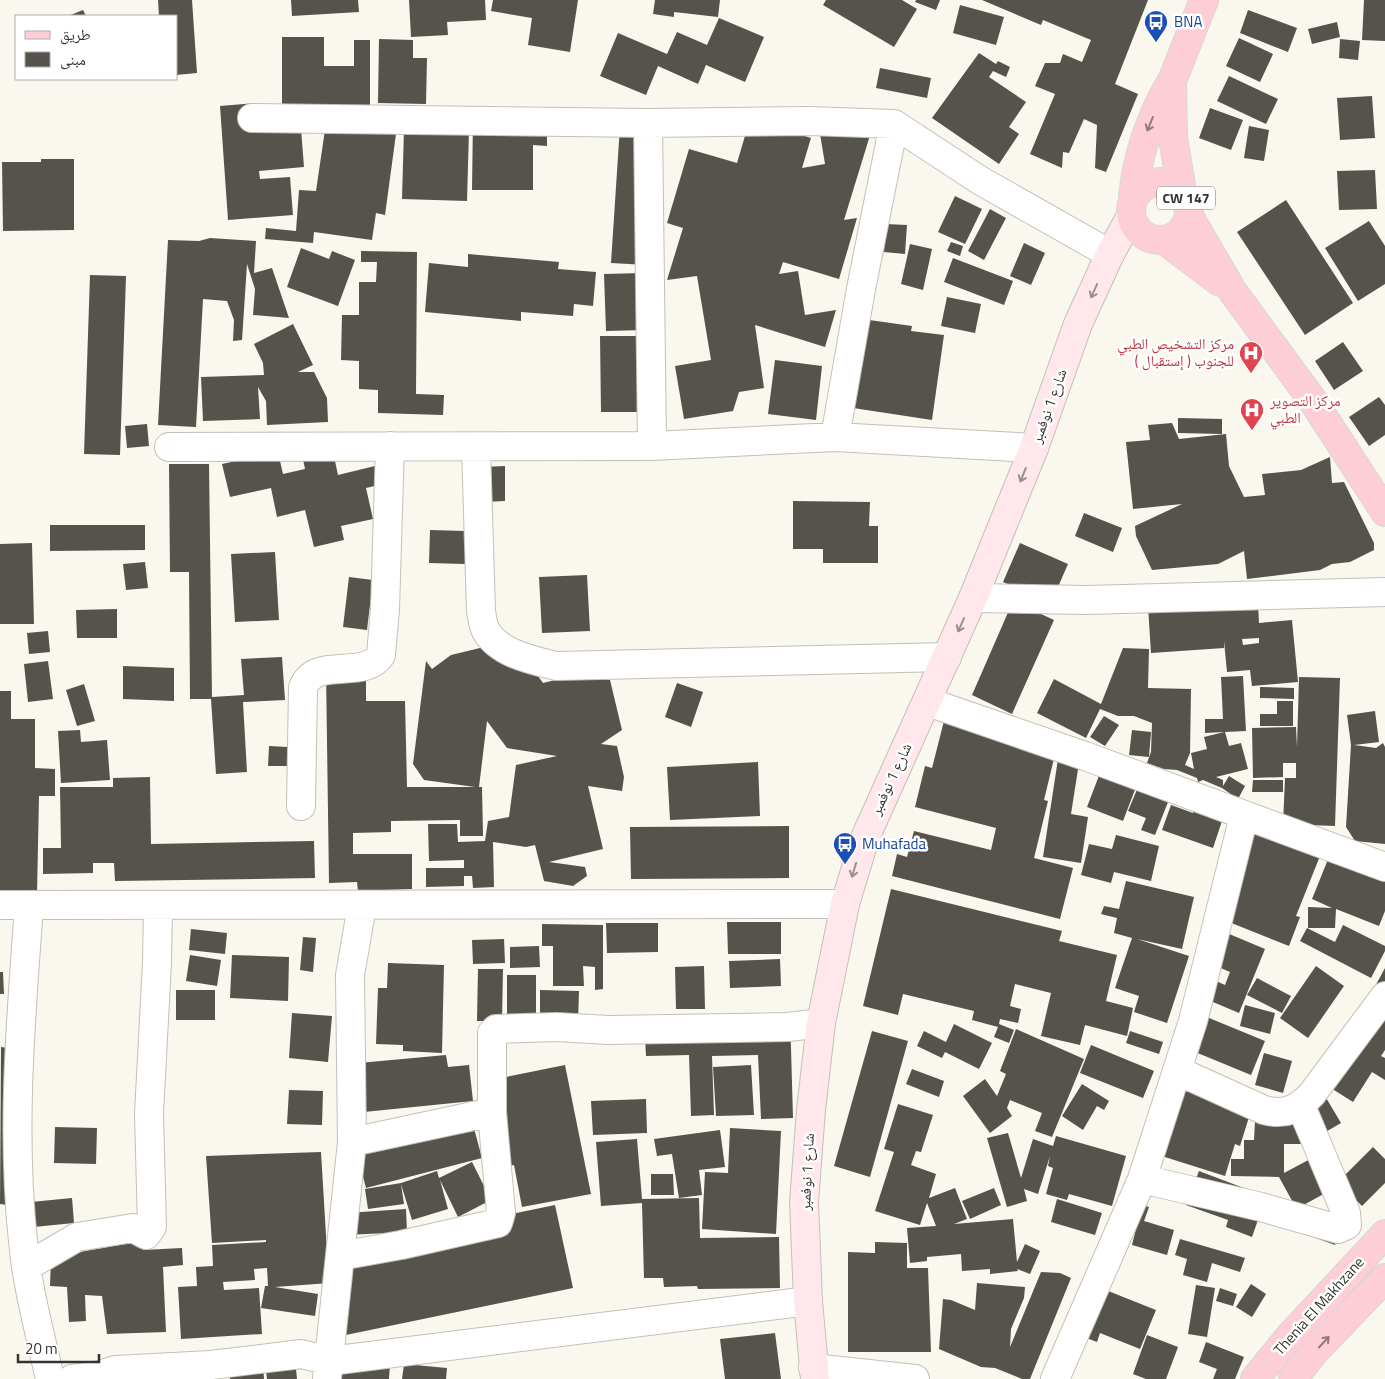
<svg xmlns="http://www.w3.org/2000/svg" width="1385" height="1379" font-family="'Titillium Web','Noto Naskh Arabic',sans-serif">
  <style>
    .building { fill: #55534b; fill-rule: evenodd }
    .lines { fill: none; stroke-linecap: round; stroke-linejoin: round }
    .street-casing { stroke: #c3c0b8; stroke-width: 30 }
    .secondary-casing { stroke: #c3c0b8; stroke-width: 30 }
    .primary-casing { stroke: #d7d6d6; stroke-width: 30 }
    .street { stroke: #fff; stroke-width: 28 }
    .secondary { stroke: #ffe7eb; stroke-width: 28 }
    .primary { stroke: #feced7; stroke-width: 28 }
    .oneway { stroke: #8f797c }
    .oneway2 { stroke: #9a8e8e }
    .labels { text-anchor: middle; stroke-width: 5; stroke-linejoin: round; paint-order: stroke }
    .shield { fill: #fff; stroke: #72716f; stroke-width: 1 }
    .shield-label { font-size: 14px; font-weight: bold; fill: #353431 }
    .transit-label { font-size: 15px; fill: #164399; stroke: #fff; text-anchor: start }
    .health-label { font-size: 15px; fill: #be3a42; stroke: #fff; text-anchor: end }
    .street-label { font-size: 15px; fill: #353431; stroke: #fff }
  </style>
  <rect width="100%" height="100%" fill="#f9f7ee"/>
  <path class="building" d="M158,0H192L197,73L176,75V16H159Z
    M291,0H358L359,12L292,16Z
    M409,0H485L486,20L447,22L448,35L411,37Z
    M493,0H578L570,52L528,45L532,18L491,11Z
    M655,0H720L718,17L674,12V17L653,14Z
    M826,0H902L917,9L894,47L823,5Z
    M916,0H940L936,10L915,2Z
    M982,0H1148L1115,84L1138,94L1106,172L1095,168L1097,125L1084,119L1069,153L1063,152L1062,168L1030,154L1055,94L1035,86L1045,63H1060L1063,54L1082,62L1091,40L1043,20L1041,25Z
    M1364,0H1385V41L1362,40Z
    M960,5L1004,17L996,45L953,33Z
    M83,10L86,16H68Z
    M1248,10L1297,28L1288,52L1240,33Z
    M719,18L764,37L745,82L706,65L698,84L658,66L646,95L600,76L618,33L667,54L677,32L707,45Z
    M1337,22L1340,37L1312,44L1308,29Z
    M282,37H324V66H354V40H370V110L282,109Z
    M1239,38L1273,54L1260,82L1226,66Z
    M379,39L413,40V58H427L426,104L378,103Z
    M1340,39L1360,41L1358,60L1339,58Z
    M979,53L996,64L998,61L1010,67L1006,77L993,71L989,77L1026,102L1009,127L1019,134L999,164L932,118Z
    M880,68L931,78L927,98L876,88Z
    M1229,76L1278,99L1266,124L1217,101Z
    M1372,96L1375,138L1340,140L1337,98Z
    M257,103L258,119L300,116L304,167L259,171L260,179L290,177L293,215L228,220L220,106Z
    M1210,108L1243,120L1231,150L1199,138Z
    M473,118L547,119V146L533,145V190H472Z
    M750,119L811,138L802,168L825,164L819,128L875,119L844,220L857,218L839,279L783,262L779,274L798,271L805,315L836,310L825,347L755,325L764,388L739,392L733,411L684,419L675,366L711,360L697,276L667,280L683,228L667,223L689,149L737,163Z
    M326,123L396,134L385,215L376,213L372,240L314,232L313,243L265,239L266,228L296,231L299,190L316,191Z
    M620,126L655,129L647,265L611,263Z
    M1249,126L1269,130L1264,161L1244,158Z
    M404,128L469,130L467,201L402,199Z
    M41,159H74V230L3,231L2,162H41Z
    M1375,170L1377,209L1339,210L1337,171Z
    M955,196L982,209L965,244L938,232Z
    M1286,200L1353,303L1305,335L1237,232Z
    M990,209L1006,218L984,260L968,251Z
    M1369,221L1385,246V284L1358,301L1325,248Z
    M886,224L907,225L905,254L884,252Z
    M210,238L256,241L254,273L272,268L289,318L253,315L255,289L247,264L242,340L233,341L234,320L227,301L203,299L196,427L158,425L168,240L199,241Z
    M951,242L963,246L960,256L947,251Z
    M1024,243L1045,253L1031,285L1010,276Z
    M910,244L932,249L923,290L901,284Z
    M301,248L329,259L332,251L355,260L338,306L287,287Z
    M361,251L417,252L416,394L444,395L443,415L378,413V390L359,389V361L341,360L342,315H359V282H376L377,262H361Z
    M468,254L559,262L558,269L596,272L593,306L574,304L573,316L521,312V321L425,312L429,263L468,267Z
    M953,258L1013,281L1004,305L944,282Z
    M643,273L646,330L606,331L604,274Z
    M90,275L126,276L120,455L84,454Z
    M947,297L981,304L975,333L941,326Z
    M855,318L912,326L911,331L944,335L932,420L840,406Z
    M293,324L313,365L298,372H314L327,398L328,422L267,425L266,401L258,387L260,419L203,421L201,377L264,375L263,363L254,344Z
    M600,336H646V412H601Z
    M1343,342L1363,371L1334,390L1315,361Z
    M775,360L822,366L816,420L768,414Z
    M1379,397L1385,405V435L1369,446L1349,417Z
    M1178,418L1222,419V434L1178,433Z
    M1172,423L1179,439L1226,434L1229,466L1244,497L1265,495L1262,474L1301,470L1330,457L1332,483L1344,482L1374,543V550L1350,562L1332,564L1320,570L1247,579L1244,551L1218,564L1152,570L1136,536L1135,526L1182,504L1133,509L1126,442L1150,440L1148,425Z
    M147,424L149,446L127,448L125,426Z
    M332,447L338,475L379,465L383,484L366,488L373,519L341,526L344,540L314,547L305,510L277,517L271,488L230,497L222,464L278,452L283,474L305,469L302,454Z
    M169,464H209L212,697L244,695L241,659L282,657L285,700L243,702L247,772L216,774L211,699H190L189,572H170Z
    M505,466V501L482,502L481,467Z
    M793,501L870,502L869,526H878V563H823V549H793Z
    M1084,513L1122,528L1113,552L1075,536Z
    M50,525H145V550L50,551Z
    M430,530L465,531V564L429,563Z
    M32,543L34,624H0V544Z
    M1020,543L1068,564L1051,603L1003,582Z
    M275,552L279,620L235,622L231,554Z
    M145,562L148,588L126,590L123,564Z
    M587,575L590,631L542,633L539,577Z
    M349,577L373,580L367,630L343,627Z
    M1257,585L1259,623L1292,620L1298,682L1252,686L1250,670L1227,672L1224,641V648L1151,653L1147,591ZM1259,638V643L1243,645L1242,639Z
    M1013,601L1054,620L1012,714L972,695Z
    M117,609V638H77L76,610Z
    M48,631L50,652L29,654L27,633Z
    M480,648L523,655L543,683L575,675L610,680L622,730L601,744L617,746L624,777L622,791L588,786L603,849L549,862L585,867L587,876L573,886L544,881L535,845L526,847L493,842L494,887L473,888L472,876H464V886L426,887V868H464V860L429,861L428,824H457L458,842L485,841L488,821L509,817L516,765L557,756L507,748L487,721L479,787H482L483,836H460V820L391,821V832L353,833V854H412V889L358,891L357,882L329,883L326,670L366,669V701H405L407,787H475L424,780L413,764L426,661L432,669L451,655Z
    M1123,648L1149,649L1148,688L1191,689L1190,753L1185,765L1194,769L1191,753L1207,749L1204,737L1224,732L1205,733V719H1223L1221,677L1243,676L1246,731L1225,732L1229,746L1241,743L1248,769L1216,777L1223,780V786L1229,776L1245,786L1238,799L1222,788L1203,780L1198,782L1197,778L1177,770L1164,769L1147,763L1151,752L1152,723L1134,716H1118L1100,709L1086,738L1037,713L1054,679L1101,704Z
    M48,661L53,699L28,702L24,664Z
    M123,666L174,668V701L123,699Z
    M1299,677L1340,678L1335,826L1283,824L1285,778H1296V763H1283V777L1253,778L1252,728L1296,727L1297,747Z
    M677,683L703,692L691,727L665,717Z
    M84,684L95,721L77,726L66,690Z
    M1260,687L1294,688V699L1260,698Z
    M0,691H11V719H35V768L55,769V796H39L37,894L0,893Z
    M1277,701H1293V726H1260V714H1277Z
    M1375,711L1379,742L1354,745L1376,748L1383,743L1385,747V844L1355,841L1346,827L1351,745L1347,715Z
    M946,713L1058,742L1044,800L1048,801L1034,858L1073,868L1060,919L892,876L897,854L907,857L914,831L991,850L996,828L915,807L925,766L932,768Z
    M1104,716L1119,725L1105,746L1090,737Z
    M80,730L81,742L107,740L110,780L61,783L58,731Z
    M1132,730L1151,732L1149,757L1129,755Z
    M269,746L288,747V766H268Z
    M1060,746L1081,750L1071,814L1088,817L1081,863L1043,857Z
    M758,762L760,816L670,820L667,767Z
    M1100,773L1136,787L1123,821L1087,807Z
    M150,777L151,844L314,841L315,878L115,881L114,863H93V873L43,874V848H61L60,787H113V778Z
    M1141,780L1172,792L1155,835L1141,830L1146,818L1128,811Z
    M1253,780H1283V792H1252Z
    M1198,799L1226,809L1213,848L1162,830L1171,805L1193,813Z
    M1249,812L1324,846L1296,916L1300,917L1289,946L1209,914Z
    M789,826V878L631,879L630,827Z
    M1116,835L1159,846L1151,881L1114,872L1111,883L1081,875L1089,844L1112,849Z
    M1335,842L1385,862V911L1379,926L1336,909L1335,928H1308V907L1332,908L1312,899Z
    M1126,881L1194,897L1182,949L1137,939L1189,956L1167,1023L1134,1012L1139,996L1115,988L1132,938L1114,933L1117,918L1101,914L1104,906L1119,909Z
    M891,889L1062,931L1059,941L1117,955L1106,1001L1133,1008L1127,1036L1085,1025L1080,1045L1041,1036L1051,993L1015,984L1010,1006L1021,1009L1018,1023L1000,1019L999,1024L1014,1030L1009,1043L994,1037L998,1027L972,1020L974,1011L903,994L898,1015L863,1006Z
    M727,922H781V954H728Z
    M606,923H658V952L607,953Z
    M542,924L603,925V989L595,990V967L583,966L584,986H553V946H542Z
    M1343,925L1385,946V951L1371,978L1300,941L1307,928L1335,942Z
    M1215,928L1265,949L1239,1013L1194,994L1202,975L1225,985L1230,972L1202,960Z
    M191,929L227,933L225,954L189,950Z
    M303,937L316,938L313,972L300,970Z
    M504,939L505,963L473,964L472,940Z
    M539,946L540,967L510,968V947Z
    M190,955L221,960L217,986L186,981Z
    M232,955L289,957L288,1001L230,998Z
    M780,959L781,986L730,988L729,961Z
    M388,963L444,965L442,1053L403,1051V1045L376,1044L378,988H387Z
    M704,966L705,1009H676L675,967Z
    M1316,966L1344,986L1308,1038L1280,1018Z
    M1385,968V1000L1372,992Z
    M478,969H503L502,1021H477Z
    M0,972H3L4,994H0Z
    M507,975H536V1019H507Z
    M1257,978L1291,996L1282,1013L1247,995Z
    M176,990H215V1020H176Z
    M540,990L579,991L578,1023L540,1022Z
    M1365,1000L1385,1013V1050L1381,1056L1385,1058V1080L1372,1072L1353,1102L1315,1078Z
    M1245,1005L1275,1013L1270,1034L1240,1026Z
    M292,1013L332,1016L328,1062L289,1058Z
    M790,1013L793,1118L761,1119L758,1055L712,1056L714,1115L691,1116L689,1055L646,1056L644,1017Z
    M1197,1013L1265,1041L1251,1075L1183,1047Z
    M954,1024L992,1043L979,1069L945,1052L942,1058L917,1046L924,1031L946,1042Z
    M1016,1029L1084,1059L1052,1137L1035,1131L1042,1113L1010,1100L1007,1108L1012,1116L990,1133L963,1096L985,1079L997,1096L1006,1074L1000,1071Z
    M872,1031L908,1041L870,1177L834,1166Z
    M1130,1031L1163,1042L1159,1054L1126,1043Z
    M1091,1045L1154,1071L1143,1098L1080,1073Z
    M1,1047L30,1051L15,1206L0,1204Z
    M1264,1053L1292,1061L1283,1093L1255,1085Z
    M446,1055L448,1067L469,1065L473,1101L364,1112L359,1063Z
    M565,1065L591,1194L522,1207L514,1165L508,1166L491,1080Z
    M751,1065L754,1115L716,1116L713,1067Z
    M1179,1065L1244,1085L1235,1112L1249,1117L1240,1146L1235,1144L1225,1176L1149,1152Z
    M912,1069L944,1081L939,1097L906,1084Z
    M1082,1084L1109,1101L1104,1110L1097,1106L1083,1130L1062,1116Z
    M289,1090L323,1091L322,1125L287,1124Z
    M1325,1096L1341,1123L1322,1134L1306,1107Z
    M1267,1098H1302V1144H1284V1173L1314,1157L1331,1190L1298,1208L1343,1225L1335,1245L1259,1217L1252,1237L1226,1227L1228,1220L1186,1205L1199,1171L1296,1208L1279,1177L1231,1176V1159H1244V1140H1254L1255,1121Z
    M646,1099L647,1133L593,1135L591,1101Z
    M898,1104L933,1115L921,1152L916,1151L911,1165L936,1174L929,1198L955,1188L967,1219L954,1224L1013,1219L1017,1262L1025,1244L1040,1251L1030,1274L1017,1269L1018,1271L990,1274V1269L962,1271L961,1254L927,1257V1261L910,1263L907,1228L936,1226L927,1203L920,1225L875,1211L894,1152L884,1149Z
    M468,1106L482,1158L366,1188L352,1136Z
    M55,1127L97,1128L96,1164L54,1163Z
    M730,1128L781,1131L776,1234L702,1229L705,1172L728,1173Z
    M720,1130L725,1167L699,1170L702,1195L679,1198L672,1154L657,1156L654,1139Z
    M1008,1133L1021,1178L1033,1139L1053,1146L1056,1136L1126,1156L1112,1206L1069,1194L1067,1200L1046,1194L1053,1168L1048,1166L1050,1156L1038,1194L1024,1189L1027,1201L1007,1207L987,1138Z
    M637,1139L642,1199L699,1198L700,1238L779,1237L780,1288L698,1289L697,1286L664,1287L663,1278H644L642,1203L601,1206L596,1142Z
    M1373,1147L1385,1159V1183L1362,1206L1338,1182Z
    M321,1152L327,1252L555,1205L573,1288L341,1336L330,1283L275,1287L318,1294L315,1316L261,1308L265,1286H268L267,1268L254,1269L255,1280L223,1282L224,1290L259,1288L262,1334L181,1339L178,1287L197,1286L196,1267L213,1266L212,1245L266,1242V1240L212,1243L206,1156Z
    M472,1162L491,1200L458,1217L440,1180L448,1209L412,1220L401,1184L404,1204L368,1209L365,1189L401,1183L437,1171L439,1178Z
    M651,1174H673L674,1195H651Z
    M994,1188L1001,1205L970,1219L962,1201Z
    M72,1198L74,1223L34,1227L31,1202Z
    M1057,1199L1102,1213L1095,1235L1051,1222Z
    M1128,1201L1149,1207L1144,1221L1174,1230L1167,1255L1132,1245L1136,1229L1121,1225Z
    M406,1209L407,1232L347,1235L346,1213Z
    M1180,1239L1245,1258L1240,1272L1212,1263L1207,1282L1183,1275L1187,1259L1175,1255Z
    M143,1241V1250L182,1248L183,1265L163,1267L166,1332L107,1334L102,1296L85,1295L86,1321L69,1322L67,1287L50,1286L51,1257Z
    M875,1242L907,1243V1268H928L931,1352H848V1252L875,1253Z
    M1041,1272L1060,1273L1071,1278L1030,1379H1022L995,1368L981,1367L939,1349L943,1299L951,1300L975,1310L977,1283L1025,1287L1024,1298L1011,1329L1010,1347Z
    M1088,1283L1156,1310L1140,1349L1100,1333L1097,1342L1081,1336Z
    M1251,1284L1266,1294L1252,1317L1236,1307Z
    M1196,1285L1215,1288L1207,1337L1188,1334Z
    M1220,1288L1237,1294L1233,1306L1216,1301Z
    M775,1333L781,1379H725L720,1339Z
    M1147,1335L1178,1347L1166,1379H1146L1133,1374Z
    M1206,1342L1244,1357L1235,1379H1213L1217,1369L1199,1362Z
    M295,1359L297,1379H267L265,1362Z
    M327,1362L390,1364L389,1379H327Z
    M263,1364L264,1379H230L229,1367Z
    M404,1364L447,1368L446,1379H402Z"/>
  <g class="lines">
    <g class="street-casing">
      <path id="street" d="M252,118L648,123L809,121L894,124L981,181L1110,254
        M648,123L652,446
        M835,437L861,289L894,124
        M169,447L652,446L835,437L1034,448
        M476,447L481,611C482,617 483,626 486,631C500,654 532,660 556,666L947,657
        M973,598L1086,600L1385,592
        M928,702L1085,756L1385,867
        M301,806L303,688C314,655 364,681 381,655L385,609L390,446
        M0,905L845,904
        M29,906C21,1018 11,1130 23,1241C27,1287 40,1333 50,1379
        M1178,1071L1264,1110C1285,1116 1298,1109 1312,1094L1385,996
        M352,1142L492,1112
        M1142,1179L1261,1207L1338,1229L1347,1225L1346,1213L1301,1106
        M340,1256L401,1245L498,1223L501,1213L492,1112V1033L496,1029L557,1027L608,1030L788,1027L821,1023
        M26,1267L77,1237L133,1228L146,1235L152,1227L149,1114L157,962L158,905
        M813,1368L915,1379
        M327,1378L352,1142L350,975L362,906
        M72,1379L96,1376L115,1370L211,1365L301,1354L330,1361L808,1301
        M1055,1379L1142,1179L1193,1021L1244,816"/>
    </g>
    <g class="secondary-casing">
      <path id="secondary" d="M815,1379L808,1301L804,1202L811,1110L821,1023L845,904L865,838L973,598L1034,448L1078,324L1110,254L1131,216"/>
    </g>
    <g class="primary-casing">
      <path id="primary" d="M1131 211a29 29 0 1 1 58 0a29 29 0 1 1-58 0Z
        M1182,191L1173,138L1172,81L1204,0
        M1133,197C1137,155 1150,118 1171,82
        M1189,216L1233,292L1311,398L1385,512
        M1164,240L1220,282
        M1255,1379L1290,1336L1385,1234
        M1293,1379L1315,1351L1385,1278"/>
    </g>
    <use href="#street" class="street"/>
    <use href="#secondary" class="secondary"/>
    <use href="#primary" class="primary"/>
  </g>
  <defs><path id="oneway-shaft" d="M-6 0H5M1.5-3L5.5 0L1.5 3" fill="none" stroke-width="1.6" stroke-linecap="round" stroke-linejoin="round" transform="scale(1.25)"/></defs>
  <g class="oneway">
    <use href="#oneway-shaft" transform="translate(1150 124) rotate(112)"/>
    <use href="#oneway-shaft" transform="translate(1324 1342) rotate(-47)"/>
  </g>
  <g class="oneway2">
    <use href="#oneway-shaft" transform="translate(1094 291) rotate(114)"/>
    <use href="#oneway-shaft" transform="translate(1023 475) rotate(112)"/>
    <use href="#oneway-shaft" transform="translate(961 625) rotate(114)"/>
    <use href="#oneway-shaft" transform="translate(854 870) rotate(107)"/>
  </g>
  <defs>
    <g id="bus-pin" transform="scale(1.25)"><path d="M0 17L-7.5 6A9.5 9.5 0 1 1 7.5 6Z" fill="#1a4fb4" stroke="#fff"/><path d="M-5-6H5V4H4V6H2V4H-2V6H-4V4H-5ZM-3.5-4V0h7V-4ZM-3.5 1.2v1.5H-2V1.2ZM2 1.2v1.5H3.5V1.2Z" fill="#fff"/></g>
    <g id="hospital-pin" transform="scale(1.25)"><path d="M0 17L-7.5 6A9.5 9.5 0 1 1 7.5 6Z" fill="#e0444e" stroke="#fff"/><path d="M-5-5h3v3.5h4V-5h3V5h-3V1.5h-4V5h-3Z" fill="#fff"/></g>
  </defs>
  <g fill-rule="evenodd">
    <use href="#bus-pin" x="1156" y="22"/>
    <use href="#hospital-pin" x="1251" y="353"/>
    <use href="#hospital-pin" x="1252" y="410"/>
    <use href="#bus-pin" x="845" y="844"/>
  </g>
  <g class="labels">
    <rect class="shield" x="1157" y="186.5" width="58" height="23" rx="4"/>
    <g class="shield-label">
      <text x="1186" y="203">CW 147</text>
    </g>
    <g class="transit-label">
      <text x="1174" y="27">BNA</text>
      <text x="862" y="849">Muhafada</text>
    </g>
    <g class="health-label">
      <text x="1234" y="349">مركز التشخيص الطبي<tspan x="1234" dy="17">للجنوب ( إستقبال )</tspan></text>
      <text x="1270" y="406" text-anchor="start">مركز التصوير<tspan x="1270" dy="17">الطبي</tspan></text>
    </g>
    <g class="street-label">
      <text transform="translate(1049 406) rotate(-70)" y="5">شارع 1 نوفمبر</text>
      <text transform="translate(891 779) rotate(-65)" y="5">شارع 1 نوفمبر</text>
      <text transform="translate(807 1172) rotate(-87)" y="5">شارع 1 نوفمبر</text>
      <text transform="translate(1319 1306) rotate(-48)" y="5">Thenia El Makhzane</text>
    </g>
  </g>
  <rect x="15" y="15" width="162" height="65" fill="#ffffff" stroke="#aeaead"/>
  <rect x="25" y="31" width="25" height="8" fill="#feced7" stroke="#aeaead"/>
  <text x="60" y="40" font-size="15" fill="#353431">طريق</text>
  <rect x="25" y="52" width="25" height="15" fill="#55534b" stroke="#aeaead"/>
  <text x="60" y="65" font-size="15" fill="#353431">مبنى</text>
  <path d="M18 1354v8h81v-8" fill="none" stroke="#353431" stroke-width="2.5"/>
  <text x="25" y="1354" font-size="15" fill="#353431" stroke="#ffffff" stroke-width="4" paint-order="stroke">20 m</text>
</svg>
